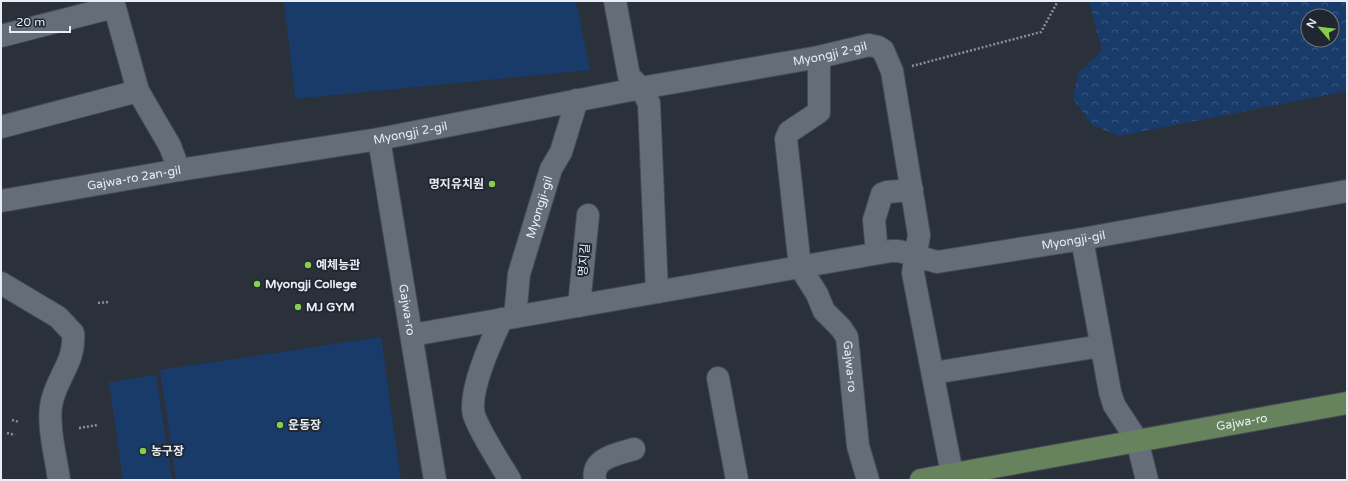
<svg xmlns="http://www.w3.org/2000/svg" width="1348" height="481" font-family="'Varela Round','Noto Sans KR',sans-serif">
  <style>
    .forest { fill: url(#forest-crowns); fill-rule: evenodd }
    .garden { fill: #183b6a }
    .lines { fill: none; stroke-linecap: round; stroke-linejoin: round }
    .minor-casing { stroke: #464c55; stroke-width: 24 }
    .major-casing { stroke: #464c55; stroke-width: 24 }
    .path { stroke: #8a9098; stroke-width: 2.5; stroke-dasharray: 2 2; stroke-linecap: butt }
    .minor { stroke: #646d78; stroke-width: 22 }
    .major { stroke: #67835d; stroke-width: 22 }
    .poi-dot { fill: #87cf4b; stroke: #202731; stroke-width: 1.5 }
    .labels { text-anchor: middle; stroke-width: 4; stroke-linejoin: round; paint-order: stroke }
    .street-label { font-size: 12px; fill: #e9eef5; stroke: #202731 }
    .poi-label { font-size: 12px; font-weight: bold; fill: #e9eef5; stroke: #202731; text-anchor: start }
  </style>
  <defs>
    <pattern id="forest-crowns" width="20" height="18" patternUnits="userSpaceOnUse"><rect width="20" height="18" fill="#183b6a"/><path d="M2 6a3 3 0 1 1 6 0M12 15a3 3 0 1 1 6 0" fill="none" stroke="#3a5880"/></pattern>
  </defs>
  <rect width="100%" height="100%" fill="#2a313b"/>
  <path class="forest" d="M1089,1H1347V91L1119,136L1092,125L1073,99L1078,73L1102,51ZM1308,16H1332V40H1308Z"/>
  <path class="garden" d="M284,1H576L590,70L295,99Z
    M381,337L401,480H176L160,370Z
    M156,375L172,479L123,480L109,382Z"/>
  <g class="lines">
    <g class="minor-casing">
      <g id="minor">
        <path d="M113,1L138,91L170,146L179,170"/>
        <path d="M615,1L629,76L641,88L649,103L657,292"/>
        <path d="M1,36L114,7"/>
        <path id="s1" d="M819,57V112L789,132L786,139L800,267L817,294L824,311L841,328L847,337L858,446L868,480"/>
        <path d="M1,127L138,91"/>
        <path id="s2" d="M379,139L435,480"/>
        <path id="s3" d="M1,201L179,170L379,139L641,88L819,57L869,45L878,47L883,50L892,71L919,235L913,273L952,474"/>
        <path d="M1082,239L1110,392L1114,405L1137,440L1147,480"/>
        <path d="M877,253L874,220L882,194L887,192L912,190"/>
        <path d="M1,283L58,317L73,333C76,363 55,378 51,406C48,428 56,458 59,480"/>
        <path d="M579,306L588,215"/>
        <path id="s4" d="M515,317L519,274L551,169L561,152L577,100"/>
        <path d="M502,319C491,341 468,392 474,415C480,433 500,463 510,480"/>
        <path id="s5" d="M412,335L891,251H899L937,262L1082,239L1347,191"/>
        <path d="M933,373L1101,346"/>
        <path d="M718,378L737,480"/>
        <path d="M595,480C591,457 619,454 634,449"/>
      </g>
    </g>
    <g class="major-casing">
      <g id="major">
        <path id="s6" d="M921,480L1347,403"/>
      </g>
    </g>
    <path class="path" d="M912,66L1041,32L1058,1
      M98,303L108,302
      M12,420L19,422
      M79,428L98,425
      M7,433L15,435"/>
    <use href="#minor" class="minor"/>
    <use href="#major" class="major"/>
  </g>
  <g class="poi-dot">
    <circle cx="492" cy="184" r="4"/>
    <circle cx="308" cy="265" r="4"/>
    <circle cx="257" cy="284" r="4"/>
    <circle cx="298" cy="307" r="4"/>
    <circle cx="280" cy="425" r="4"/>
    <circle cx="143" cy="451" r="4"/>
  </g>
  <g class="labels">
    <g class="street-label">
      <text dy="4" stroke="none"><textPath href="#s3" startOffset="842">Myongji 2-gil</textPath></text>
      <text dy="4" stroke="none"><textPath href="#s3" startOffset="415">Myongji 2-gil</textPath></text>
      <text dy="4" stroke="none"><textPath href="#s3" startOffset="135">Gajwa-ro 2an-gil</textPath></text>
      <text dy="4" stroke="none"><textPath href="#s4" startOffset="113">Myongji-gil</textPath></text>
      <text dy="4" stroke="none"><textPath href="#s5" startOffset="672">Myongji-gil</textPath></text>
      <text transform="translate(584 260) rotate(-85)" y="4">명지길</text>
      <text dy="4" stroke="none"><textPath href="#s2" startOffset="173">Gajwa-ro</textPath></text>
      <text dy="4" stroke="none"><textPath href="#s1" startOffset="342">Gajwa-ro</textPath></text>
      <text dy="4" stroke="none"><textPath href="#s6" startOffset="326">Gajwa-ro</textPath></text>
    </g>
    <g class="poi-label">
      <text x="484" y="188" text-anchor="end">명지유치원</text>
      <text x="316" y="269">예체능관</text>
      <text x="265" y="288">Myongji College</text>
      <text x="306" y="311">MJ GYM</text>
      <text x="288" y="429">운동장</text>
      <text x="151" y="455">농구장</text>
    </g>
  </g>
  <rect width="1348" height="481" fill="none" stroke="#e9eef5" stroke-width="4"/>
  <g transform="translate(1320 28) rotate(298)"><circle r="19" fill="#202731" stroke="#70777f"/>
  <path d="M0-3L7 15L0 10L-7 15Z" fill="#87cf4b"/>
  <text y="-6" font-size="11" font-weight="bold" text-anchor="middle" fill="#e9eef5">N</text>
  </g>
  <path d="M10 26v6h60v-6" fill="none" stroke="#e9eef5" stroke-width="2"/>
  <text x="16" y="26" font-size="12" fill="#e9eef5" stroke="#202731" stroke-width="3" paint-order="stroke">20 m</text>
</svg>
